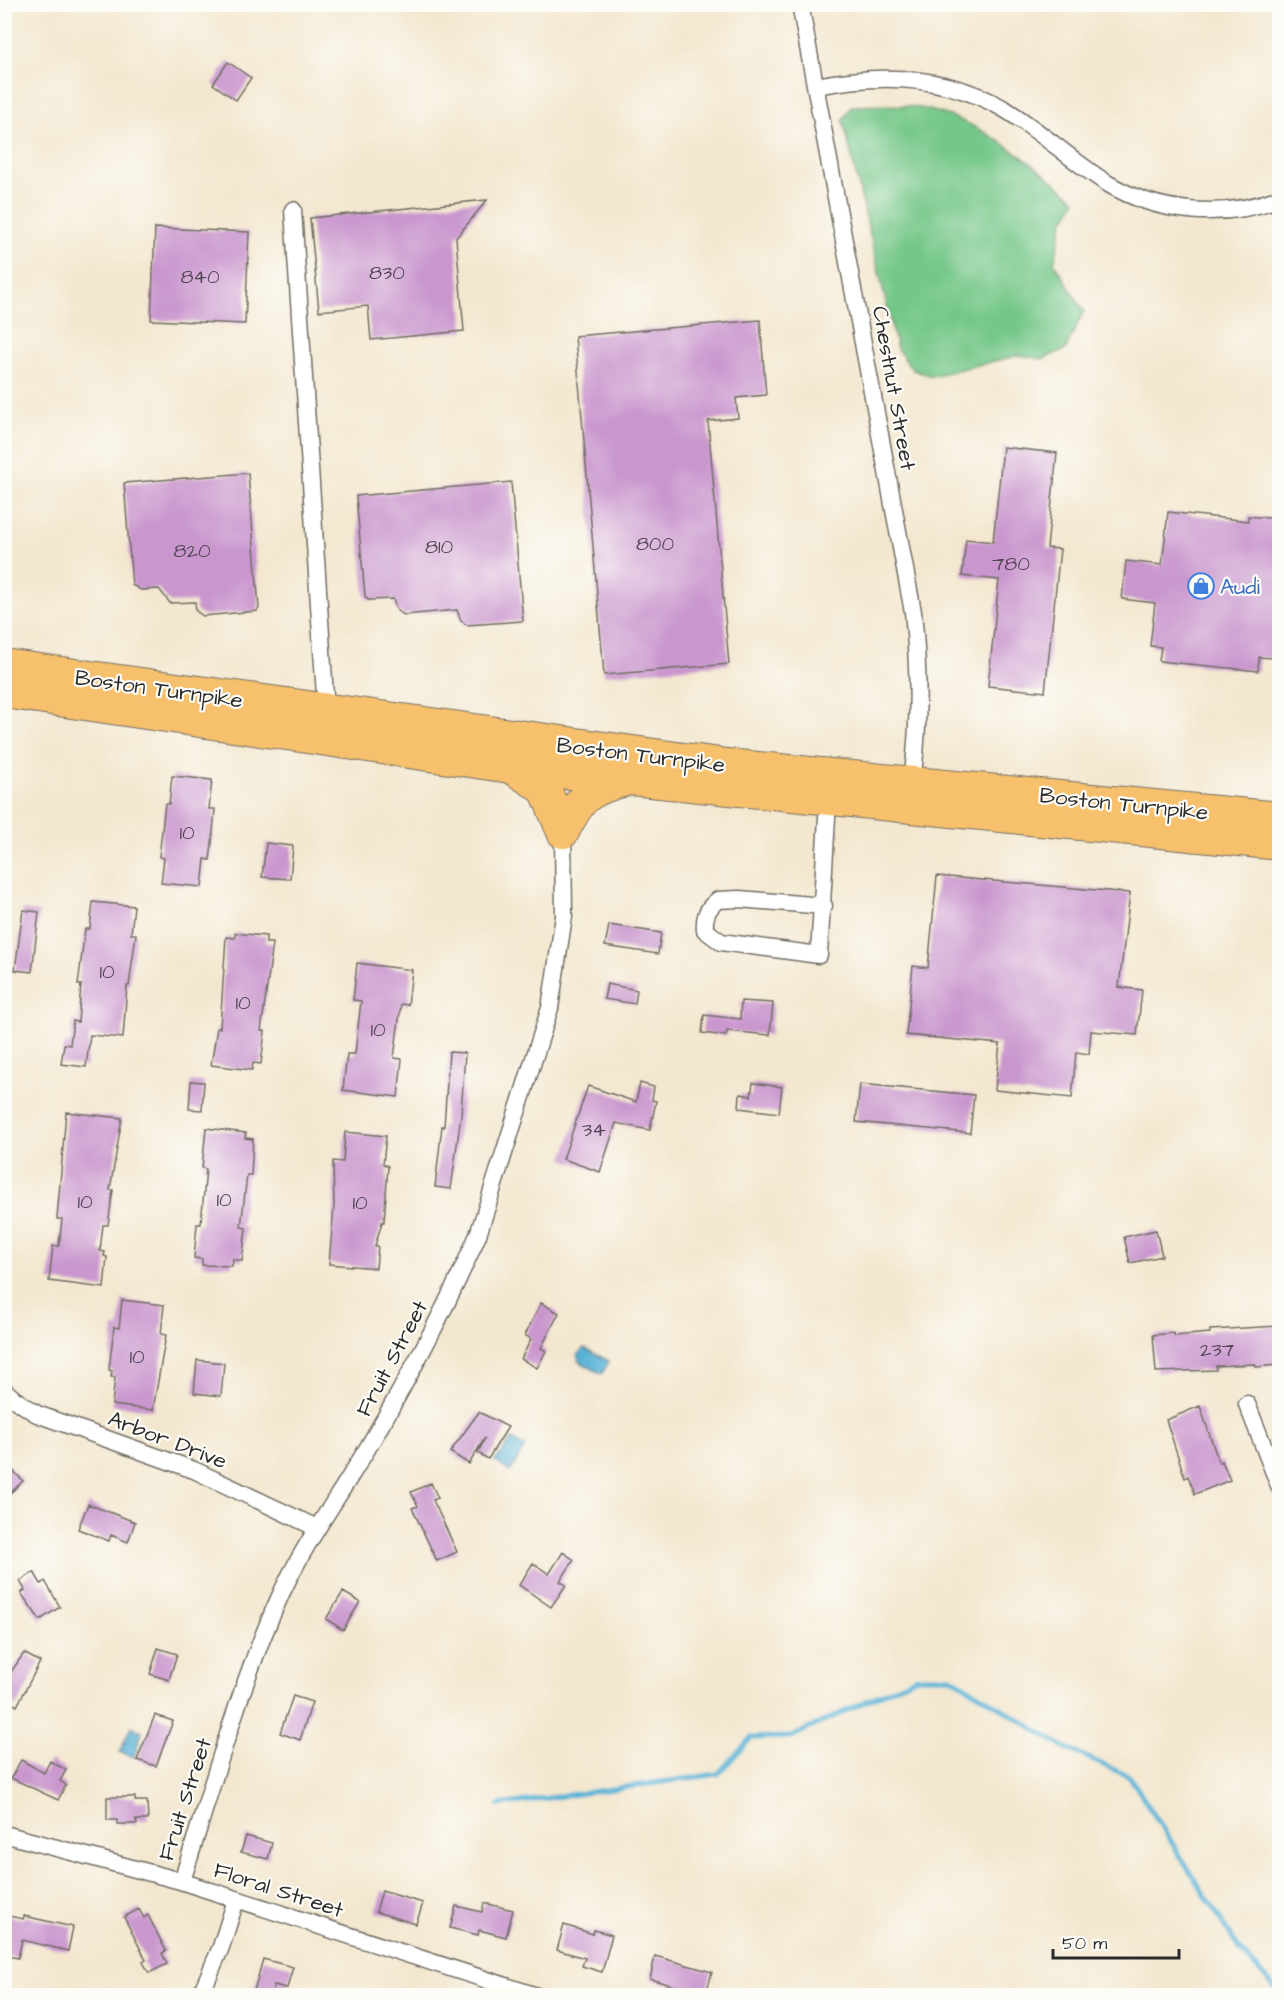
<svg xmlns="http://www.w3.org/2000/svg" width="1284" height="2000" font-family="'Architects Daughter',sans-serif">
  <style>
    .green { fill: #75c789; stroke: #50795a; stroke-width: 1.5 }
    .water { fill: #59b2d6; stroke: #426e80; stroke-width: 1.5 }
    .lines { fill: none; stroke-linecap: round; stroke-linejoin: round }
    .stream { stroke: #59b2d6; stroke-width: 5 }
    .building { fill: #c996ce }
    .street-casing { stroke: #716d64; stroke-width: 19 }
    .highway-casing { stroke: #716d64; stroke-width: 34 }
    .street { stroke: #fff; stroke-width: 16 }
    .highway { stroke: #f7c06c; stroke-width: 32 }
    .labels { text-anchor: middle; stroke-width: 4.5; stroke-linejoin: round; paint-order: stroke }
    .number-label { font-size: 20px; fill: #524654 }
    .street-label { font-size: 22px; fill: #2b2b2b; stroke: #fdfcf7 }
    .shop-label { font-size: 22px; fill: #366cbe; stroke: #fdfcf7; text-anchor: start }
  </style>
  <rect width="100%" height="100%" fill="#fdfcf7"/>
  <filter id="ink" filterUnits="userSpaceOnUse"><feTurbulence type="fractalNoise" baseFrequency=".0167" numOctaves="2"/><feDisplacementMap in="SourceGraphic" scale="12" xChannelSelector="R" yChannelSelector="G"/><feConvolveMatrix kernelMatrix="1 2 1 2 8 2 1 2 1" color-interpolation-filters="sRGB"/></filter>
  <filter id="wash" filterUnits="userSpaceOnUse"><feTurbulence type="fractalNoise" baseFrequency=".008" numOctaves="4" result="noise"/><feDisplacementMap in="SourceGraphic" scale="24" xChannelSelector="R" yChannelSelector="G"/><feGaussianBlur stdDeviation="1.35" result="paint"/><feColorMatrix in="noise" values="0 0 0 0 0 0 0 0 0 0 0 0 0 0 0 0 0 1.4 0 .05"/><feComposite in="paint" operator="in"/></filter>
  <g filter="url(#wash)">
    <rect width="100%" height="100%" fill="#f3e7cf"/>
    <path class="green" d="M852,106C870,106 889,104 907,106C974,113 1026,159 1076,200L1063,222L1054,263L1084,311L1065,350L1042,359L1020,355L932,376L913,370L897,349L843,120Z"/>
    <path class="water" d="M584,1348L609,1361L602,1374L578,1361L579,1358L577,1356Z
      M512,1439L525,1447L510,1472L495,1461Z
      M131,1726L142,1732L134,1757L120,1752Z"/>
    <g class="lines">
      <path class="stream" d="M499,1805L718,1774L751,1738L791,1737L917,1677H951L1062,1746L1130,1777L1240,1950L1280,1993"/>
    </g>
    <g id="blocks">
      <path class="building" d="M228,62L251,78L236,100L213,84Z
        M487,200L456,238L464,331L371,340L368,306L319,311L310,218Z
        M155,228L249,232L245,324L151,320Z
        M760,320L766,395L736,398L738,418L708,421L729,664L604,675L575,336Z
        M1003,447L1057,453L1047,548L1060,549L1045,692L988,686L999,580L962,576L966,539L993,542Z
        M248,473L259,608L257,611L203,616L196,611L195,602L170,603L159,589L141,590L132,585L124,483Z
        M511,482L523,621L467,625L461,621L457,610L404,615L397,611L393,599L368,600L365,596L356,496Z
        M1168,512L1248,521V516L1280,519V573L1273,658L1259,657L1258,671L1159,661L1161,647L1150,646L1155,603L1122,599L1126,561L1162,565Z
        M172,776L212,780L209,809H215L212,843L210,860L205,859L202,887L161,883L164,858L159,857L165,804H169Z
        M266,843L293,846L290,879L262,877Z
        M937,876L1130,893L1119,987L1142,990L1137,1035L1091,1031L1089,1054L1076,1052L1072,1098L995,1090L1000,1044L906,1035L913,966L928,968Z
        M93,902L134,906L131,934H136L129,986H127L123,1038L90,1035L86,1067L61,1064L64,1044L70,1045L73,1021L78,1022L81,985H78L85,929H90Z
        M23,910L39,912L32,972L15,970Z
        M609,925L661,933L658,954L605,946Z
        M235,933L266,936V943H273L261,1031H265L261,1064L253,1063L252,1070L211,1065L217,1028H220L226,937L235,938Z
        M357,963L412,970L408,1005L401,1004L394,1058L402,1059L398,1097L343,1090L347,1054H355L361,1001L353,1000Z
        M607,984L637,990L635,1004L604,999Z
        M741,1001L773,1003L770,1035L727,1031L726,1036L702,1033L704,1015L740,1019Z
        M449,1052L465,1053L461,1115L451,1189L435,1187L442,1126L444,1127Z
        M191,1081L204,1082L202,1110L189,1109Z
        M640,1083L654,1087L652,1100L656,1101L650,1130L616,1123L600,1172L563,1159L588,1086L636,1102Z
        M753,1083L782,1087L779,1113L739,1108L740,1094L751,1096Z
        M860,1084L974,1095L970,1133L856,1122Z
        M66,1112L122,1118L110,1190H113L108,1225H103L100,1251L105,1252L104,1256L107,1257L104,1288L49,1281L53,1246H59L62,1219H57Z
        M206,1128L246,1133L245,1138L253,1139L251,1175H247L241,1227L246,1228L242,1261L233,1259L232,1266L202,1265V1259L194,1258L197,1224H201L206,1169L202,1168Z
        M345,1132L386,1136L383,1164L388,1166L384,1222H382L375,1246H378L376,1268L329,1264L334,1206L333,1161L343,1162Z
        M1156,1230L1162,1256L1130,1263L1124,1237Z
        M122,1300L164,1305L161,1334L166,1335L153,1410L112,1405L115,1377H111L112,1371L109,1370L114,1327L119,1328Z
        M541,1303L559,1313L541,1348L546,1351L537,1368L521,1359L531,1339L525,1335Z
        M1280,1326V1362H1276L1277,1365L1256,1367L1255,1364L1216,1366V1370L1156,1372L1153,1335L1174,1333V1336L1210,1333V1330Z
        M197,1360L224,1363L221,1396L194,1393Z
        M1200,1406L1219,1463L1222,1461L1230,1480L1195,1494L1188,1476L1185,1478L1166,1420Z
        M479,1412L508,1427L488,1459L478,1453L485,1438L469,1464L450,1452Z
        M4,1461L23,1481L4,1499Z
        M431,1483L438,1498L433,1500L457,1552L437,1561L412,1508L418,1506L411,1492Z
        M88,1504L135,1522L128,1542L111,1535L109,1541L78,1529Z
        M563,1552L574,1560L560,1581L566,1585L551,1607L519,1585L533,1563L549,1574Z
        M34,1572L41,1584L45,1581L60,1607L40,1620L21,1593L25,1590L20,1581Z
        M343,1592L360,1602L343,1630L326,1619Z
        M158,1648L177,1654L169,1680L150,1674Z
        M24,1653L40,1662L17,1706L4,1699V1682Z
        M293,1696L312,1702L300,1740L280,1733Z
        M155,1715L173,1721L156,1766L137,1760Z
        M21,1760L44,1773L50,1761L66,1770L60,1781L66,1785L58,1800L11,1778Z
        M107,1797H135V1801H147L148,1820H136L137,1824H117V1820H107Z
        M246,1836L272,1843L268,1859L241,1852Z
        M382,1891L423,1903L416,1924L376,1912Z
        M484,1903L513,1910L506,1937L479,1930L478,1935L450,1928L456,1906L482,1912Z
        M139,1909L144,1918L148,1915L166,1951L162,1953L167,1964L149,1973L143,1962L146,1960L124,1917Z
        M4,1915L23,1919L24,1916L73,1927L68,1951L22,1940L18,1958L4,1955Z
        M564,1925L593,1934L594,1930L612,1935L602,1972L582,1966L585,1958L557,1950Z
        M655,1956L712,1972L706,1995L650,1979Z
        M263,1959L293,1967L287,1988L274,1985L272,1995L254,1991Z"/>
    </g>
  </g>
  <g filter="url(#ink)">
    <use href="#blocks" fill-opacity="0" stroke="#716d64" stroke-width="1.5"/>
    <g class="lines">
      <g class="street-casing">
        <path id="street" d="M800,4L913,612C919,669 920,724 912,781
          M816,86C881,73 948,75 1006,110C1040,131 1071,160 1105,182C1158,214 1222,220 1280,198
          M293,210L326,711
          M824,906L739,899L718,900C707,908 704,917 705,930L721,942L819,955L828,800
          M4,1390L14,1399L37,1414L194,1470L317,1528
          M1247,1404L1280,1488
          M4,1834L177,1880L537,1996
          M182,1881C213,1785 239,1686 281,1594C307,1538 344,1490 374,1437C412,1372 448,1304 478,1235L550,1008L564,916L563,832
          M200,1996L221,1947L236,1900"/>
      </g>
      <g class="highway-casing">
        <path id="highway" d="M4,665L727,765L1280,818
          M4,692L510,767L1280,844
          M514,769L545,789L563,832
          M563,832C579,800 586,790 622,781"/>
      </g>
      <use href="#street" class="street"/>
      <use href="#highway" class="highway"/>
    </g>
  </g>
  <defs>
    <g id="shop-ring" transform="scale(1.35)"><circle r="9.5" fill="#fdfcf7" stroke="#3f7fe0" stroke-width="1.5"/><path d="M-5-2.5h2.3a2.7 3.5 0 0 1 5.4 0H5L5.5 6h-11ZM-1.5-2.5h3a1.5 2.3 0 0 0-3 0Z" fill="#3f7fe0"/></g>
  </defs>
  <g fill-rule="evenodd">
    <use href="#shop-ring" x="1201" y="586"/>
  </g>
  <g class="labels">
    <g class="number-label">
      <text x="387" y="279">830</text>
      <text x="200" y="283">840</text>
      <text x="655" y="550">800</text>
      <text x="439" y="553">810</text>
      <text x="192" y="557">820</text>
      <text x="1011" y="570">780</text>
      <text x="187" y="839">10</text>
      <text x="107" y="978">10</text>
      <text x="243" y="1009">10</text>
      <text x="378" y="1036">10</text>
      <text x="594" y="1136">34</text>
      <text x="224" y="1206">10</text>
      <text x="85" y="1208">10</text>
      <text x="360" y="1209">10</text>
      <text x="1217" y="1356">237</text>
      <text x="137" y="1363">10</text>
    </g>
    <g class="street-label">
      <text transform="translate(895 388) rotate(80)" y="8">Chestnut Street</text>
      <text transform="translate(159 688) rotate(8)" y="8">Boston Turnpike</text>
      <text transform="translate(641 754) rotate(7)" y="8">Boston Turnpike</text>
      <text transform="translate(1124 803) rotate(6)" y="8">Boston Turnpike</text>
      <text transform="translate(391 1358) rotate(-62)" y="8">Fruit Street</text>
      <text transform="translate(168 1439) rotate(21)" y="8">Arbor Drive</text>
      <text transform="translate(184 1799) rotate(-72)" y="8">Fruit Street</text>
      <text transform="translate(279 1889) rotate(18)" y="8">Floral Street</text>
    </g>
    <g class="shop-label">
      <text x="1220" y="594">Audi</text>
    </g>
  </g>
  <rect width="1284" height="2000" fill="none" stroke="#fdfcf7" stroke-width="24"/>
  <path d="M1053 1949v9h126v-9" fill="none" stroke="#2b2b2b" stroke-width="3"/>
  <text x="1062" y="1949" font-size="18" fill="#2b2b2b" stroke="#fdfcf7" stroke-width="4.5" paint-order="stroke">50 m</text>
</svg>
